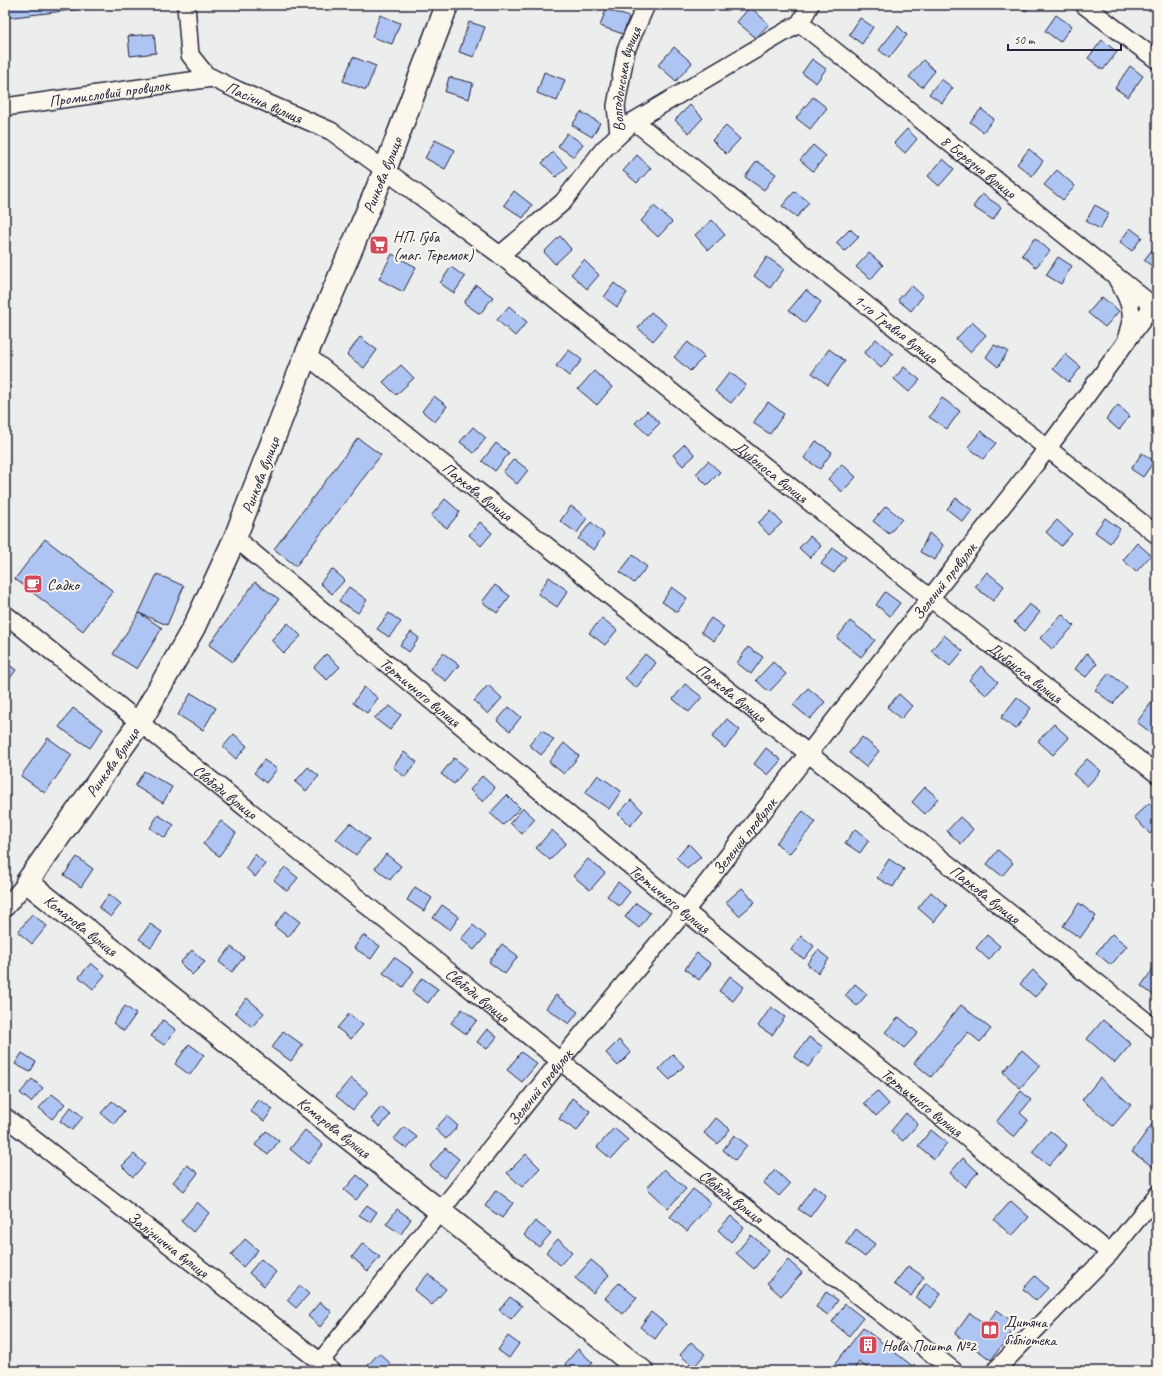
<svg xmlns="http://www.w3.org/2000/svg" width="1162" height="1376" font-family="Caveat,sans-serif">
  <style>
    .building { fill: #aec5f3; stroke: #22223b }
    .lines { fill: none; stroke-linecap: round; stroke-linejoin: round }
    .minor-casing { stroke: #22223b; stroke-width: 20 }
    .secondary-casing { stroke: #22223b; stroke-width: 25 }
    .minor { stroke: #fbf7ec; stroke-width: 17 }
    .secondary { stroke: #fbf7ec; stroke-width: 22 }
    .labels { text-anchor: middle; stroke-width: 4; stroke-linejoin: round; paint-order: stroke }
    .street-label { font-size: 16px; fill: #22223b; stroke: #fbf7ec }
    .poi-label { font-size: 16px; fill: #22223b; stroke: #fbf7ec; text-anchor: start }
  </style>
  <rect width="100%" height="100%" fill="#eceded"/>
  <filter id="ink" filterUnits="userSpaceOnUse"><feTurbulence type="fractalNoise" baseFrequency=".025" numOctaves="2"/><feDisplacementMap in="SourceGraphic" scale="8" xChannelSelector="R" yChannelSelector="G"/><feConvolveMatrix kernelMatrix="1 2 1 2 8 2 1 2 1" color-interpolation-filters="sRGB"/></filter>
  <g filter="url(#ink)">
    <path class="building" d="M5,5H80L81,9L5,18Z
      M1017,5H1030L1026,11Z
      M750,7L769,24L756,38L737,22Z
      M606,9L629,17L623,34L600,26Z
      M380,15L400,23L392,44L372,37Z
      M1056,15L1072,26L1060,42L1045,31Z
      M860,18L873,27L862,44L849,35Z
      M469,22L485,27L474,57L459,52Z
      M898,26L907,35L889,58L879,50Z
      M154,34L156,53L130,56L128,36Z
      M1102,40L1117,52L1103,70L1088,58Z
      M674,47L692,63L676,81L658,65Z
      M353,57L376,66L366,90L343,81Z
      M812,59L826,69L816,83L802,73Z
      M923,60L935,71L922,87L909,77Z
      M1130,66L1143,76L1128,97L1115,88Z
      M544,72L565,80L557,101L537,93Z
      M449,77L473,83L469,99L445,92Z
      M941,79L953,88L942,103L929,94Z
      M813,97L827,108L810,129L796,118Z
      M690,105L703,118L689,133L675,120Z
      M981,109L994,119L983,132L970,122Z
      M581,112L600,123L592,137L572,125Z
      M726,126L740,139L726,154L712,140Z
      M907,129L917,139L905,153L894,143Z
      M567,133L583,144L574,157L558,146Z
      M435,140L455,150L445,169L425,158Z
      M813,145L826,156L813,171L800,160Z
      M1029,149L1043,161L1032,176L1017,164Z
      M553,152L567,167L556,177L542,163Z
      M637,155L651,168L637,183L623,171Z
      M943,159L954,169L939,186L928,176Z
      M757,161L776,174L764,190L745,177Z
      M1057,170L1075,186L1063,200L1044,185Z
      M514,191L532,205L523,218L504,205Z
      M795,191L809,202L797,217L782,206Z
      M982,194L1001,207L993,220L973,207Z
      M1095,205L1109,213L1100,229L1086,221Z
      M654,206L672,222L658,237L641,221Z
      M712,220L725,235L708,250L695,235Z
      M1130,228L1142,237L1132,251L1120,242Z
      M850,229L859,237L845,251L836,243Z
      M560,236L571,249L555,264L544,252Z
      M1035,238L1050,251L1036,267L1022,255Z
      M1156,245H1157V270L1144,260Z
      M869,253L883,265L871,279L856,267Z
      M392,254L416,267L403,292L379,279Z
      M767,257L784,269L770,288L754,276Z
      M1058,257L1072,266L1061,284L1046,275Z
      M584,260L599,275L587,289L571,274Z
      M451,267L465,277L454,293L440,283Z
      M614,283L627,293L617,307L604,297Z
      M476,285L493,297L480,314L464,303Z
      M911,285L923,296L911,311L898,300Z
      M806,290L821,302L805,323L789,310Z
      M1102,297L1119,311L1105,327L1088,313Z
      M509,306L527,322L515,336L497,320Z
      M651,312L667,325L653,341L638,328Z
      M972,322L986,335L970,352L956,339Z
      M360,337L377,350L364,368L347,355Z
      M876,339L893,354L881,368L864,353Z
      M688,342L704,357L690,371L674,357Z
      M994,345L1008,351L998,367L986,357Z
      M829,349L845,361L828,385L812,373Z
      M569,350L582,360L569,376L556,366Z
      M1065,354L1081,367L1069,382L1053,369Z
      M401,365L414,378L396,395L383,382Z
      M904,367L920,380L909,392L894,379Z
      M594,371L612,387L597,405L578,389Z
      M730,372L746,385L731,403L715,391Z
      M434,396L447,406L435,422L422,411Z
      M942,398L960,411L947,429L929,417Z
      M768,402L784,414L770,434L753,423Z
      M1118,405L1130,416L1119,430L1106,419Z
      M647,411L660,423L648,435L635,423Z
      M473,427L486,438L474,453L460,442Z
      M981,431L996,443L983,459L968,447Z
      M358,438L381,455L296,566L274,549Z
      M816,441L832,452L820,469L804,458Z
      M496,443L509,453L495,471L482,461Z
      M685,444L695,455L683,466L673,455Z
      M1142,453L1154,461L1143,477L1131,469Z
      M514,459L528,470L517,484L503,472Z
      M708,461L720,472L707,485L696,474Z
      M842,464L856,477L842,492L828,479Z
      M956,498L972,510L963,522L947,509Z
      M445,499L460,512L447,528L431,516Z
      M571,506L587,518L577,533L560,521Z
      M886,506L902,519L889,534L873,521Z
      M771,511L782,523L769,535L758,523Z
      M1105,518L1120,529L1110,543L1095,532Z
      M1057,520L1072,534L1061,546L1046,532Z
      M480,522L492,533L481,546L469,535Z
      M591,522L604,534L594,550L578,539Z
      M929,533L943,545L935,560L920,552Z
      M810,536L821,546L810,558L799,548Z
      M45,539L113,591L83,631L15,579Z
      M1137,543L1151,555L1136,572L1123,560Z
      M833,548L846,557L834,573L821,564Z
      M633,555L647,567L634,583L620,572Z
      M332,569L345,580L332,594L320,583Z
      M987,572L1004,586L993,601L975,587Z
      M157,574L184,586L167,625L139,613Z
      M549,577L568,591L557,607L538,594Z
      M255,582L279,599L233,662L209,645Z
      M495,585L510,596L497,613L482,602Z
      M349,587L367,600L358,613L339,601Z
      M672,587L687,598L677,612L662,602Z
      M885,592L900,603L890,616L876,605Z
      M1029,604L1040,612L1025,631L1014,622Z
      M139,613L162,628L137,669L113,654Z
      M389,613L401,622L389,637L377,629Z
      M1062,614L1074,626L1052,649L1040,638Z
      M602,618L617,630L605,645L589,633Z
      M711,618L724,627L714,641L701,632Z
      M850,621L875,640L861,657L837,638Z
      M288,623L301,636L284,653L271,640Z
      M411,632L419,638L409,652L400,645Z
      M944,635L963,651L950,666L931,651Z
      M748,647L763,657L751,674L737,663Z
      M443,653L459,665L446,681L430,669Z
      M1087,653L1097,664L1086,677L1075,669Z
      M326,654L340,667L327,680L314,667Z
      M645,654L656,663L636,688L625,678Z
      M5,662L16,670L5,685Z
      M773,662L786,674L769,692L756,680Z
      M981,666L998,682L986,695L969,680Z
      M1109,673L1127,687L1113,704L1095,690Z
      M685,684L702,697L689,712L673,699Z
      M488,685L502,698L488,714L474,701Z
      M364,687L378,698L367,713L353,703Z
      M808,688L825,702L810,719L793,705Z
      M191,693L216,708L203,730L178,715Z
      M899,694L912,706L901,719L887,707Z
      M1017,697L1031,708L1016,729L1001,718Z
      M1152,702L1157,706V734L1155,736L1137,722Z
      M390,706L401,715L390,730L374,718Z
      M509,707L521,717L510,731L497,721Z
      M73,708L103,729L90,748L59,727Z
      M727,719L740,730L725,748L712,737Z
      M1054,724L1069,738L1053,755L1038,741Z
      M542,730L554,740L541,755L529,745Z
      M234,734L247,746L236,759L223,747Z
      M862,737L879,751L866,767L849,753Z
      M48,738L72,755L45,793L21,776Z
      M564,743L579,756L564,774L549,762Z
      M766,748L781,760L768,775L754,764Z
      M404,752L417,762L405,777L393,767Z
      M454,758L467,768L454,784L441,774Z
      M1087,759L1101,771L1087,786L1073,774Z
      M264,760L277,769L266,783L254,773Z
      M308,767L319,776L306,791L295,782Z
      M144,771L172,787L163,803L135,786Z
      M598,775L621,791L609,809L585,793Z
      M482,776L495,788L483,802L470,790Z
      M925,787L938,798L925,814L912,802Z
      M507,795L520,808L503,825L490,813Z
      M631,800L643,811L630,826L618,814Z
      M1149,803L1157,811V827L1150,834L1134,817Z
      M523,808L535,819L522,834L510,823Z
      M803,811L816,822L789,854L776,843Z
      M158,815L174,825L165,838L150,828Z
      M960,817L973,829L961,844L947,831Z
      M221,821L236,833L219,856L203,844Z
      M350,823L369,839L356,855L336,839Z
      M855,829L869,840L860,853L845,843Z
      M552,830L566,843L550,860L536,848Z
      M689,844L701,857L687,869L676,857Z
      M998,850L1013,863L1002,876L987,864Z
      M255,854L265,864L255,877L246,868Z
      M386,854L401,866L390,880L375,868Z
      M77,857L93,869L81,887L64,875Z
      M588,859L605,873L590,890L573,876Z
      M889,859L904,869L893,887L877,878Z
      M285,867L298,878L287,891L274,880Z
      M618,882L630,892L619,906L607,896Z
      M415,887L432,898L424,911L407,900Z
      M742,888L755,902L739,916L726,902Z
      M931,892L947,906L934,922L918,908Z
      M109,894L121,904L111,917L99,908Z
      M636,903L650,913L639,928L625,917Z
      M1079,903L1096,916L1080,938L1063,926Z
      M442,905L459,917L450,930L433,918Z
      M286,911L300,922L288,937L274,926Z
      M32,914L47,926L32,944L18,932Z
      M150,924L162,932L151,947L139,939Z
      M473,925L486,936L474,950L461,939Z
      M1112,934L1127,946L1111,965L1096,953Z
      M363,935L380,946L371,959L354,948Z
      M987,935L1000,946L989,960L976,948Z
      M801,936L814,946L804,959L791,950Z
      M502,944L518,956L505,974L489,962Z
      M231,947L244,957L232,972L219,962Z
      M192,950L205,962L192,975L180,963Z
      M818,950L829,959L818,973L807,964Z
      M697,953L711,964L699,980L685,969Z
      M394,957L414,971L403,987L383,973Z
      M91,963L105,975L93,989L79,977Z
      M1155,966L1157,967V996L1156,997L1141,986Z
      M1033,970L1047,984L1035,997L1020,984Z
      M730,976L744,987L733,1001L719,991Z
      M422,978L438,989L428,1003L412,992Z
      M855,984L867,994L857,1006L845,996Z
      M556,995L578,1012L569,1024L546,1008Z
      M247,998L264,1013L252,1027L235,1012Z
      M961,1005L991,1029L980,1042L968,1032L931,1077L914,1063Z
      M125,1006L136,1014L124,1031L113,1023Z
      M771,1007L785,1017L772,1035L758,1026Z
      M462,1009L477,1020L466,1034L451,1023Z
      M349,1014L363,1025L351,1039L337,1028Z
      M899,1017L918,1033L904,1048L885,1032Z
      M163,1020L176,1030L164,1045L151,1036Z
      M1103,1020L1131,1044L1115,1063L1087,1039Z
      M487,1029L497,1037L487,1049L477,1042Z
      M283,1031L303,1045L291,1061L272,1048Z
      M809,1037L823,1047L808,1067L794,1057Z
      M619,1040L631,1053L618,1066L606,1053Z
      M189,1044L204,1055L190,1075L175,1064Z
      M1022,1050L1040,1066L1020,1088L1003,1072Z
      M521,1052L537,1064L522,1082L507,1070Z
      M22,1053L36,1062L30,1072L15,1064Z
      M673,1054L684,1066L670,1080L659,1069Z
      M351,1078L368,1092L353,1110L336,1096Z
      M1100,1078L1131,1105L1113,1126L1082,1100Z
      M32,1079L43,1088L31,1102L20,1093Z
      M877,1091L889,1104L876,1116L864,1103Z
      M1021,1091L1031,1100L1020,1113L1028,1120L1014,1137L996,1122Z
      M52,1094L65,1104L52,1119L39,1108Z
      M572,1098L590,1111L577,1131L559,1119Z
      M258,1099L273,1109L264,1121L250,1111Z
      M112,1101L124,1111L114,1124L101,1113Z
      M71,1107L83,1117L72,1130L60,1121Z
      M381,1107L390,1115L380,1127L371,1119Z
      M906,1113L918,1124L903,1141L891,1131Z
      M447,1116L458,1126L446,1139L435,1129Z
      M1157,1117V1168L1156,1169L1132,1152Z
      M716,1118L730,1129L718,1144L704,1133Z
      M404,1127L417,1137L407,1149L394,1139Z
      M614,1128L628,1140L611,1159L597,1147Z
      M305,1130L323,1145L308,1164L290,1149Z
      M931,1130L947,1143L934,1159L918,1146Z
      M266,1131L279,1141L268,1155L255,1145Z
      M1050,1131L1067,1145L1049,1166L1032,1152Z
      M734,1135L747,1145L735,1160L723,1150Z
      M445,1148L459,1159L444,1178L430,1166Z
      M134,1154L145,1164L133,1177L122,1166Z
      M526,1154L540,1168L522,1187L507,1173Z
      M963,1158L978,1172L965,1187L950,1173Z
      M187,1165L198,1173L184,1191L173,1182Z
      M664,1169L686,1189L668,1208L647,1188Z
      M775,1170L790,1184L779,1196L764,1183Z
      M357,1175L369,1185L356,1200L344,1190Z
      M814,1186L826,1195L810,1217L798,1209Z
      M693,1189L711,1203L687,1231L670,1217Z
      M496,1190L513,1203L502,1218L485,1206Z
      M1011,1201L1029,1217L1012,1236L994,1220Z
      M197,1202L209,1213L193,1232L181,1221Z
      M367,1205L377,1212L370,1222L359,1215Z
      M397,1209L411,1219L401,1234L386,1224Z
      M731,1216L744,1227L731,1242L718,1230Z
      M535,1221L551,1233L539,1247L524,1235Z
      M856,1229L875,1244L865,1257L846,1243Z
      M751,1235L769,1250L754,1269L736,1253Z
      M245,1239L258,1250L243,1267L231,1255Z
      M558,1239L572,1252L560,1265L546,1252Z
      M363,1243L380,1257L368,1271L352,1257Z
      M261,1259L276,1272L264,1286L249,1273Z
      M591,1260L609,1275L593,1293L575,1278Z
      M788,1260L802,1273L781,1296L767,1283Z
      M908,1266L924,1277L911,1296L894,1284Z
      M428,1274L446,1289L432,1305L414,1290Z
      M1035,1276L1048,1288L1036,1301L1023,1289Z
      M619,1283L637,1298L623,1314L605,1298Z
      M926,1283L941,1294L931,1308L916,1298Z
      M300,1286L309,1294L296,1308L287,1300Z
      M826,1292L838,1300L828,1315L816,1307Z
      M510,1297L522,1306L511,1319L499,1310Z
      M320,1302L332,1312L320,1327L308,1316Z
      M845,1304L863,1318L849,1336L832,1322Z
      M997,1310L1017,1325L991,1360L955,1334L970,1313L986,1325Z
      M651,1312L666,1324L655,1339L640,1327Z
      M863,1328L919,1371H871L859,1362L853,1371H844L835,1364Z
      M508,1336L519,1344L509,1358L498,1350Z
      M691,1342L705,1354L694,1367L680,1355Z
      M578,1349L593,1363L585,1371H572L565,1364Z
      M379,1353L390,1363L383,1371H375L368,1365Z
      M1035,1366L1042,1371H1031Z"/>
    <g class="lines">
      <g class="minor-casing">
        <g id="minor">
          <path id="s1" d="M186,5L190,55L206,75L237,90L331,131L385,170L500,255L930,598L1157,774"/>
          <path d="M1084,5L1157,60"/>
          <path id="s2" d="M800,23L1157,309"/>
          <path id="s3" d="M5,107L212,78"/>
          <path id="s4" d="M634,121L1157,535"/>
          <path id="s5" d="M612,141L619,134L616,106L626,50L646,5"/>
          <path d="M500,255L563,202L603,150L634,121L800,23L810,5"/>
          <path d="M1117,279C1124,291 1133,306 1131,321C1130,326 1128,332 1127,337"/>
          <path id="s6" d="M306,355L1157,1030"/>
          <path id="s7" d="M235,538L685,911L1110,1253"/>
          <path id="s8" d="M5,614L560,1061L954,1371"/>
          <path d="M5,908L27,882"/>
          <path id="s9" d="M5,1117L332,1371"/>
          <path id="s10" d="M320,1362L560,1061L685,911L1047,449L1157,300"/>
          <path d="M995,1371L1110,1253L1157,1195"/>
        </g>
      </g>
      <g class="secondary-casing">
        <g id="secondary">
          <path id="s11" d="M447,5L385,170L306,355L235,538L194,627L140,722L27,882L441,1212L642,1371"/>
        </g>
      </g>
      <use href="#minor" class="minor"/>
      <use href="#secondary" class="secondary"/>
    </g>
  </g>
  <defs>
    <g id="supermarket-square" transform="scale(1)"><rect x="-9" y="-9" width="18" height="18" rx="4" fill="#d1495b" stroke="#fbf7ec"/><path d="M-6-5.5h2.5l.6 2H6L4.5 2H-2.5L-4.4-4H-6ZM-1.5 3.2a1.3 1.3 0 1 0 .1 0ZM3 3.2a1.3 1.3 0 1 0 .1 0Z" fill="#fff"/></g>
    <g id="cafe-square" transform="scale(1)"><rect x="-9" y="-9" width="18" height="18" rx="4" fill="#d1495b" stroke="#fbf7ec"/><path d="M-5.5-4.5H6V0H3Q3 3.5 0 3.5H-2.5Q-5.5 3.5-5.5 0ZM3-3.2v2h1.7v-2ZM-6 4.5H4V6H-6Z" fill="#fff"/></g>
    <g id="library-square" transform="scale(1)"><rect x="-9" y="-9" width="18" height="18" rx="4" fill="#d1495b" stroke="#fbf7ec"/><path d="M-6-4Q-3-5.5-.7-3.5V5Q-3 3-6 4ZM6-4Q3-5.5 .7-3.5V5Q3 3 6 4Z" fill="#fff"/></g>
    <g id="building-square" transform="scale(1)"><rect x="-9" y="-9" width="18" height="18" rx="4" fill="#d1495b" stroke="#fbf7ec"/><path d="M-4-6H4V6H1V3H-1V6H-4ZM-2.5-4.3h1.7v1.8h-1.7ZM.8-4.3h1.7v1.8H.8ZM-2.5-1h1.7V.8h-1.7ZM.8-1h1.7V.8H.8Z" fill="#fff"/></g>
  </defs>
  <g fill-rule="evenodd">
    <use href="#supermarket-square" x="379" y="245"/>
    <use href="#cafe-square" x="33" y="584"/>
    <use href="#library-square" x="990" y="1330"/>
    <use href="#building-square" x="868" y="1345"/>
  </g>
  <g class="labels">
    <g class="street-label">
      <text dy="6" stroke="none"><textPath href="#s5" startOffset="66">Волгодонська вулиця</textPath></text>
      <text dy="6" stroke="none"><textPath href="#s3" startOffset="105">Промисловий провулок</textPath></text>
      <text dy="6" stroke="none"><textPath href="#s1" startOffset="140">Пасічна вулиця</textPath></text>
      <text dy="6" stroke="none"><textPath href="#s2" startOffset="229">8 Березня вулиця</textPath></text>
      <text transform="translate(382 175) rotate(-68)" y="6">Ринкова вулиця</text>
      <text dy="6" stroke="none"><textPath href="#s4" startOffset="334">1-го Травня вулиця</textPath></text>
      <text dy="6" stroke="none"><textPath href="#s1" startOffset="769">Дубоноса вулиця</textPath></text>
      <text transform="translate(260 475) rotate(-69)" y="6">Ринкова вулиця</text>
      <text dy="6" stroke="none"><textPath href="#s6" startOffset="219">Паркова вулиця</textPath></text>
      <text dy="6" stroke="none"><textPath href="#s10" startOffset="1000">Зелений провулок</textPath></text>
      <text dy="6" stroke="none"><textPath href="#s1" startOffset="1093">Дубоноса вулиця</textPath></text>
      <text dy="6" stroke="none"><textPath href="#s7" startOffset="241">Тертичного вулиця</textPath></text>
      <text dy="6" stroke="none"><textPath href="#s6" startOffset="543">Паркова вулиця</textPath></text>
      <text transform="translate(112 762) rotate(-55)" y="6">Ринкова вулиця</text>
      <text dy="6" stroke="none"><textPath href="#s8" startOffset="283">Свободи вулиця</textPath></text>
      <text dy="6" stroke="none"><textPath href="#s10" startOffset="676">Зелений провулок</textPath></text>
      <text dy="6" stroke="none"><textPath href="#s6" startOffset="867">Паркова вулиця</textPath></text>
      <text dy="6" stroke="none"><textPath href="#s7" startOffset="565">Тертичного вулиця</textPath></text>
      <text dy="6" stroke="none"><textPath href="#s11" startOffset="1046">Комарова вулиця</textPath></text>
      <text dy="6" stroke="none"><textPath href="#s8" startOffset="607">Свободи вулиця</textPath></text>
      <text dy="6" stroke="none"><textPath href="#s10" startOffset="352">Зелений провулок</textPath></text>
      <text dy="6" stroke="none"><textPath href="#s7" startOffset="889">Тертичного вулиця</textPath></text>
      <text dy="6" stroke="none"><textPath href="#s11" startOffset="1370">Комарова вулиця</textPath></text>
      <text dy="6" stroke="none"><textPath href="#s8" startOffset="931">Свободи вулиця</textPath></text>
      <text dy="6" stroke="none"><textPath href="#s9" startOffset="207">Залізнична вулиця</textPath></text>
    </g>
    <g class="poi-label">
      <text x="393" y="242">НП. Губа<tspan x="393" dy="18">(маг. Теремок)</tspan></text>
      <text x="47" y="590">Садко</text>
      <text x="1004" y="1327">Дитяча<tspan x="1004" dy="18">бібліотека</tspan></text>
      <text x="882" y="1351">Нова Пошта №2</text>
    </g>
  </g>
  <rect width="1162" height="1376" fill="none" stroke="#fbf7ec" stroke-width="20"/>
  <rect x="10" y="10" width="1142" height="1356" fill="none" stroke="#22223b" stroke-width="1.5" filter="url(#ink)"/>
  <path d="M1008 44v6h113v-6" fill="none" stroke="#22223b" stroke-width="2"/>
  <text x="1014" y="44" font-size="12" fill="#22223b" stroke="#fbf7ec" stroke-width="3" paint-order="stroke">50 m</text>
</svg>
